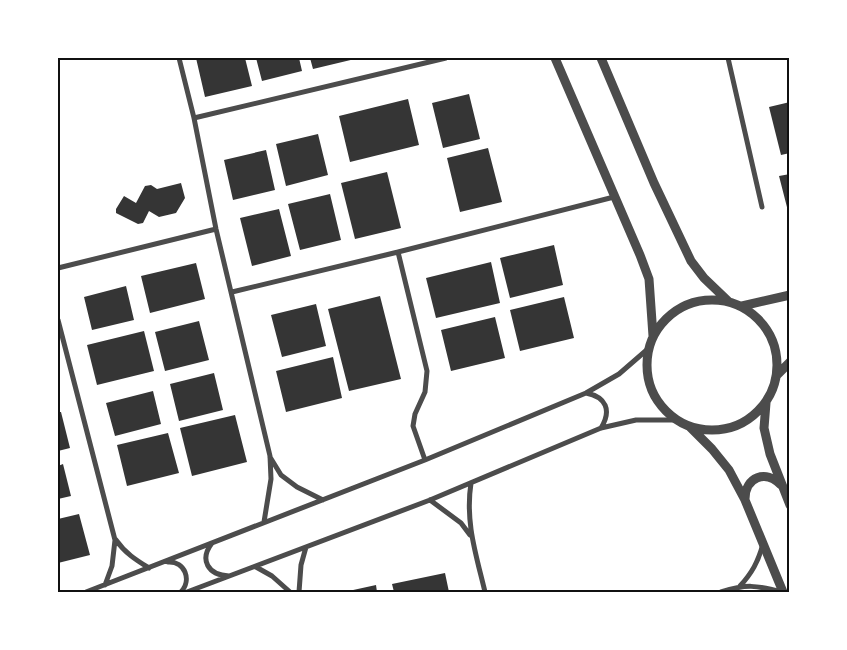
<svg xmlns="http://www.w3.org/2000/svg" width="847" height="650" font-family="'Playfair Display',serif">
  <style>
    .building { fill: #353535 }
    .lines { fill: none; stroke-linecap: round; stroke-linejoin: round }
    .minor { stroke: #4c4c4c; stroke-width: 5 }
    .tertiary { stroke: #4c4c4c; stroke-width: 9 }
    .neatline { fill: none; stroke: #111; stroke-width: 2 }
  </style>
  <rect width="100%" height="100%" fill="#fff"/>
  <path class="building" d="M196,58H245L252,86L205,97Z
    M256,58H299L302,71L262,81Z
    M310,58H359L313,69Z
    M469,94L480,139L443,148L432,103Z
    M408,99L419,145L350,162L339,116Z
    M790,102V153L781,155L769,107Z
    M318,134L328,175L286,186L276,144Z
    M488,148L502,202L460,212L447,158Z
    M266,150L275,190L233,200L224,160Z
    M387,172L401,228L355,239L341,183Z
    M790,174V215H789L779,176Z
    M181,183L185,198L176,213L159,217L149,211L143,223L138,224L116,213V209L124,196L136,203L145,186L151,185L157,189Z
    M330,194L341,240L300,250L288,204Z
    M279,209L291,256L252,266L240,218Z
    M554,245L563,285L510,298L500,258Z
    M491,262L500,303L436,318L426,278Z
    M196,263L205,299L150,313L141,276Z
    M126,286L134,320L92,330L84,297Z
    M380,296L401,379L349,391L328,309Z
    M564,297L574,338L520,351L510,310Z
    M316,304L326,346L282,357L271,315Z
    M495,317L505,358L451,371L441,330Z
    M199,321L209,360L165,371L155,332Z
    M144,331L154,371L97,385L87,345Z
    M333,357L342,398L286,412L276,371Z
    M214,373L223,410L179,421L170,384Z
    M153,391L161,424L115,436L106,403Z
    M58,412H61L70,448L58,451Z
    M235,415L247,462L192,476L180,428Z
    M168,433L179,473L127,486L117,445Z
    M63,464L71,496L58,499V466Z
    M79,514L90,555L58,563V519Z
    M445,573L449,592H394L392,584Z
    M376,585L377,592H344Z"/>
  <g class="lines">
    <path class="minor" d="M179,58L194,118L216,229L270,456L271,479L264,522
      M728,58L762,207
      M194,118L446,58
      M398,252L427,371L425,392L415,414L413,426L425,460
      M58,268L216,229
      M232,292L398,252L614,197
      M58,320L115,540L112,566L105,585
      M586,393C606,397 612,410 601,428
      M270,457L281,475L297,487L323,500
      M471,483C465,522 476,554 485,592
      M430,500L461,523L470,535
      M116,540C125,553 136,560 149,568
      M212,543C199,560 208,575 229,576
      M168,562C185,561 192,580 181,592
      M256,567L272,576L290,592
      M740,586C752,573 758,562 763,544
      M86,592L425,460L586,393L619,374L649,348
      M187,592L430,500L601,428L636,420H677
      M299,592L301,565L306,547
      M721,592C746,584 756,585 781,592"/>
    <path class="tertiary" d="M555,58L640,255L649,279L653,336
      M601,58L654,183L691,261L704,278L728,301
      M647 365a65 65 0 1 1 130 0a65 65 0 1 1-130 0Z
      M742,306L790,295
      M777,375L790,362
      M766,403L764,428L770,454L790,505
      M690,427L712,449L729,470L745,500L783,592
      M745,499C745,477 766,469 781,485"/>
  </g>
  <rect width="847" height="650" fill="none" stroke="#ffffff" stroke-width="118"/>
  <rect x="59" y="59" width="729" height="532" class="neatline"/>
</svg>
